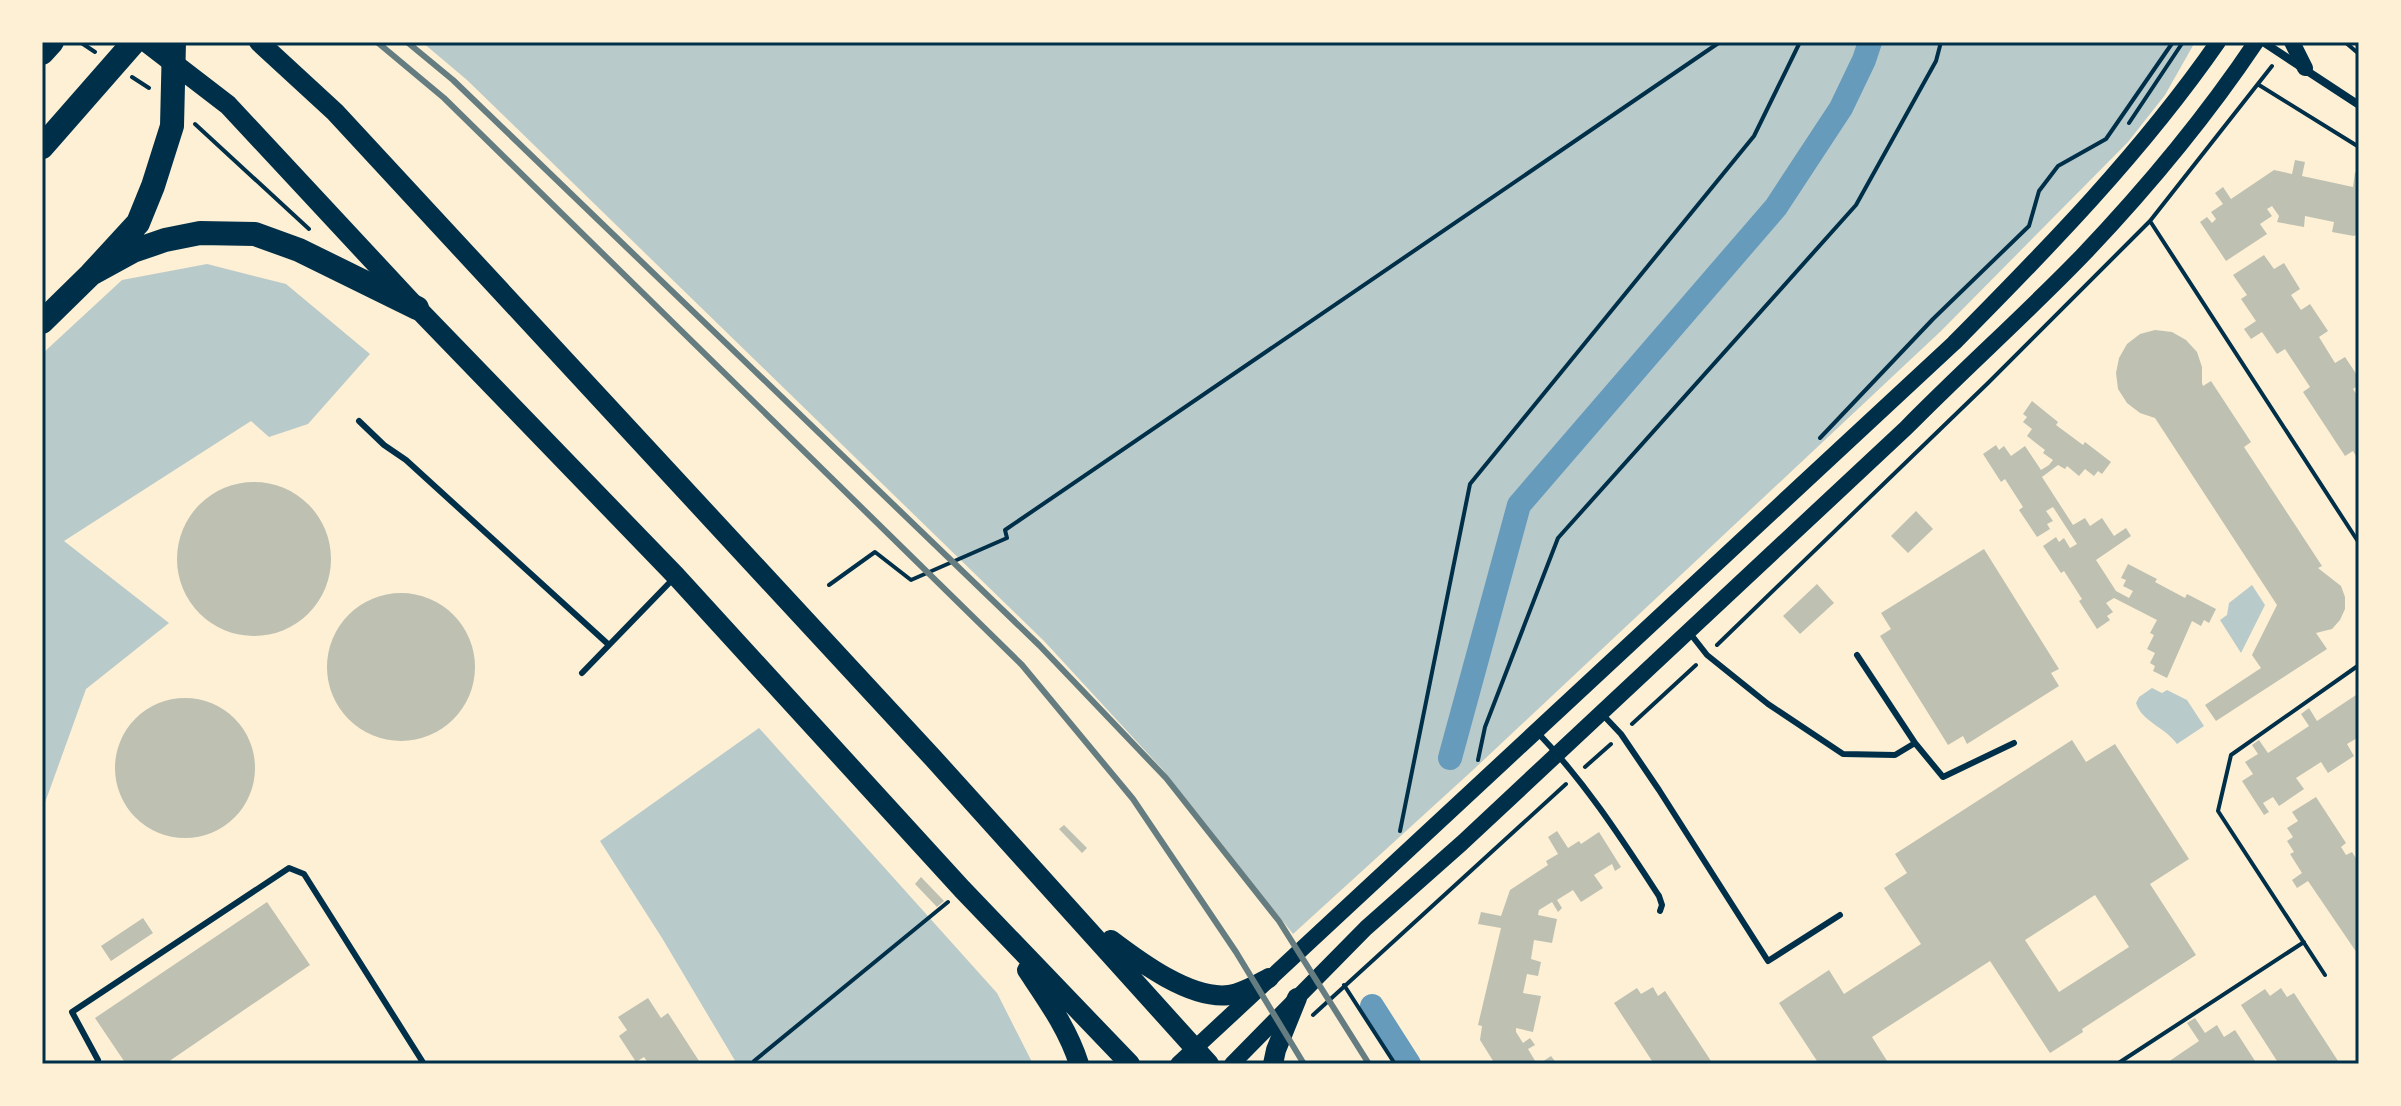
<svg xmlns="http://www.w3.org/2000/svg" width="2401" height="1106" font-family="'Source Sans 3',sans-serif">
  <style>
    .green { fill: #b9caca }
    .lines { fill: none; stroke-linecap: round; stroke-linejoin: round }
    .canal { stroke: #669bbc; stroke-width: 24 }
    .building { fill: #bec0b2; fill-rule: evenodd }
    .path { stroke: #003049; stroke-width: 4 }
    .service { stroke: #003049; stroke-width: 6 }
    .minor { stroke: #003049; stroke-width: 8 }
    .secondary { stroke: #003049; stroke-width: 16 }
    .primary { stroke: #003049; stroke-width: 20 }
    .motorway { stroke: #003049; stroke-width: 24 }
    .rail { stroke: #657d81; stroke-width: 6 }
    .neatline { fill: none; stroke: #003049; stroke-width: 3 }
  </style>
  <rect width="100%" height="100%" fill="#fdf0d5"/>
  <path class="green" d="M422,42H2195L2165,95L2128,142L1941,331L1473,770L1293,934L1163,770L1044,641L467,80Z
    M207,264L286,284L370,354L308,424L269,437L251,421L64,541L169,623L86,689L42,811V354L122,280Z
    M2252,585L2265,605L2241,653L2220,620L2227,615L2229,603Z
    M2152,688L2162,693L2167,690L2187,700L2204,726L2177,744C2165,727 2142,722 2136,703L2139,697Z
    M759,728L997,993L1033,1064H737L662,938L600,841Z"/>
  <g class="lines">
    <path class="canal" d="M1450,758L1519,505L1776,207L1841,108L1864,60L1870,42
      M1372,1006L1409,1064"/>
  </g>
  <path class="building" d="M2295,160L2305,162L2302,176L2353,187L2355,172L2359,173V233L2354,236L2332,232L2334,222L2305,216L2304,227L2277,222L2279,216L2272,206L2267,209L2272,216L2260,224L2267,234L2226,261L2200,222L2207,217L2212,223L2216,219L2211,212L2223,204L2215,193L2223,187L2231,199L2274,170L2292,174Z
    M2264,255L2274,269L2284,263L2300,289L2291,295L2301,310L2310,304L2328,331L2319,337L2335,363L2345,357L2359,378V385L2353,389L2359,398V461L2353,451L2345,456L2303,392L2310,387L2285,349L2277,354L2262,332L2251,339L2244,329L2256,321L2241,299L2247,295L2233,275Z
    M2155,330L2172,332L2186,340L2197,352L2202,367V383L2203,386L2211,381L2251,442L2244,447L2322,566L2318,568L2341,586L2345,597V609L2340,620L2332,629L2316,633L2327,649L2216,721L2205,705L2261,668L2252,655L2277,605L2155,418L2140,413L2127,403L2118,389L2116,373L2119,358L2127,344L2140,334Z
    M2032,401L2058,422L2056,425L2083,445L2085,442L2111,462L2102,474L2098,471L2094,476L2085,469L2079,476L2067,466L2065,469L2058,465L2042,477L2073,525L2085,518L2090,526L2102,518L2114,536L2126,528L2131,536L2096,560L2116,591L2129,598L2133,591L2123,586L2126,580L2121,578L2128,564L2157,579L2155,582L2185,598L2187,594L2216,609L2209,623L2204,620L2201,626L2192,621L2167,678L2153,671L2155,666L2150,663L2155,653L2147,649L2154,635L2150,633L2157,620L2114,598L2106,603L2113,612L2107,616L2110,620L2097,629L2079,601L2082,599L2064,571L2061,573L2043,546L2056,537L2059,542L2064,538L2070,548L2077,544L2053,507L2046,511L2053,521L2047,524L2050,529L2037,537L2019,510L2023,507L2005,479L2001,482L1983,454L1996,445L1999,450L2004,446L2011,456L2025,446L2041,470L2049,465L2053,460L2043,453L2045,450L2027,436L2032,429L2023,422L2027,417L2023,414Z
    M177 559a77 77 0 1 1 154 0a77 77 0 1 1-154 0Z
    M1916,511L1933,529L1908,553L1891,536Z
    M1984,549L2059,669L2051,673L2059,686L1967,744L1963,736L1948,745L1880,636L1891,629L1881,613Z
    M1817,584L1834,603L1800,634L1783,616Z
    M327 667a74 74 0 1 1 148 0a74 74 0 1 1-148 0Z
    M2359,693V737L2347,744L2354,756L2328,773L2321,762L2296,778L2304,789L2279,806L2273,797L2263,803L2269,812L2264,815L2242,781L2253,774L2245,762L2258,754L2252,745L2259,740L2268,753L2309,726L2301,714L2309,708L2317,721Z
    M115 768a70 70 0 1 1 140 0a70 70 0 1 1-140 0Z
    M2072,740L2086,762L2115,744L2189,859L2150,884L2196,955L2082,1029L2083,1032L2050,1053L1990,961L1872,1037L1889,1064H1819L1779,1003L1829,970L1844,994L1921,944L1884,888L1907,873L1895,854ZM2095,895L2129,947L2059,992L2025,940Z
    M2316,797L2346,843L2341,847L2346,855L2352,852L2359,863V956L2308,881L2297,888L2292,880L2302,873L2290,854L2294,852L2287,841L2293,837L2287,828L2298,821L2292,812Z
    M1064,825L1087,848L1082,853L1059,829Z
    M1557,831L1568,848L1579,841L1581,844L1599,832L1621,867L1615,871L1612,864L1594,875L1603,888L1581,902L1573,890L1557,900L1562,908L1558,912L1552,902L1539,910L1538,915L1557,919L1552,943L1534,940L1531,959L1541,962L1538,976L1527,974L1523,993L1541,996L1533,1032L1516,1028V1032L1523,1043L1530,1038L1535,1045L1528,1049L1537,1064H1495L1480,1040L1482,1026L1478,1025L1501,928L1478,924L1481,912L1501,916L1510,890L1548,865L1546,861L1558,854L1548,837Z
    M921,877L944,901L937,907L915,884Z
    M267,902L310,965L165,1064H126L95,1018Z
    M143,918L153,933L111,961L101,946Z
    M1653,987L1658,996L1665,991L1713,1064H1654L1614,1003L1637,988L1641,994Z
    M2281,988L2287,997L2294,993L2340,1064H2279L2241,1005L2265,989L2270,996Z
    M648,998L661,1018L668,1013L701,1064H649L644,1057L636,1062L619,1036L627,1030L618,1017Z
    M2195,1018L2205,1033L2217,1025L2224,1037L2235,1030L2257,1064H2249L2247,1061L2242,1064H2165L2199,1041L2187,1023Z
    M1551,1056L1557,1064H1539Z"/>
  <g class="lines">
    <path class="path" d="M80,42L95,52
      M2345,42L2359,54
      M132,77L149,88
      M2259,85L2359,147
      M2129,123L2183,42
      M195,124L309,229
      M2150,221L2359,543
      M1820,438L1933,319L2029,226L2039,191L2058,166L2106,139L2173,42
      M829,585L875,552L911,580L1007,538L1005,530L1720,42
      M1717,645L1988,383L2150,221L2272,66
      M1632,724L1696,665
      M1478,760L1485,727L1558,538L1856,205L1936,61L1941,42
      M1585,767L1611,744
      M1400,831L1470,484L1754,136L1800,42
      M2325,975L2218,811L2231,755L2359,665
      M1344,985L1395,1064
      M1313,1015L1566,784
      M754,1061L948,902
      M2117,1064L2304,942"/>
    <path class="service" d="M359,421L384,445L406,460L609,645
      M1689,632L1707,655L1768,704L1843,754L1895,755L1915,743
      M1857,655L1915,743L1943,777L2014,743
      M582,673L674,578
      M1603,715L1621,734L1659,790L1768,961L1840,915
      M1537,732C1585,782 1621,838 1659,896L1662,905L1660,911
      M98,1060L72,1012L289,868L304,874L424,1064"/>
    <path class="minor" d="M2263,42L2359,105"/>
    <path class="secondary" d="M2292,42L2305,68
      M1178,1064L1954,343C2048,248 2141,153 2218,42
      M1232,1064L1366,928L1462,843L1906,428C1964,369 2025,315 2082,256C2145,190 2205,118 2256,42"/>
    <path class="primary" d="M146,42L228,105L417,308L676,576L962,889L1130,1064
      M259,42L335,112L933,758L1209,1064
      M1111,940C1140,962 1191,1000 1229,995C1243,993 1256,985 1269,978
      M1027,970C1047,1000 1068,1029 1079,1064
      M1273,1064L1276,1050L1297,998"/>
    <path class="motorway" d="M42,53L52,42
      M42,147L134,42
      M91,274L133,251L165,240L200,233L255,234L299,250L417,308
      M42,322L91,274L138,223L153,186L172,126L174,42"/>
    <path class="rail" d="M377,42L444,98L1022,665L1133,799L1236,952L1304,1064
      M407,42L453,80L1039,645L1166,778L1279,921L1369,1064"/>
  </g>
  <rect width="2401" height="1106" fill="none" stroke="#fdf0d5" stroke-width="88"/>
  <rect x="44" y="44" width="2313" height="1018" class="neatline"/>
</svg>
